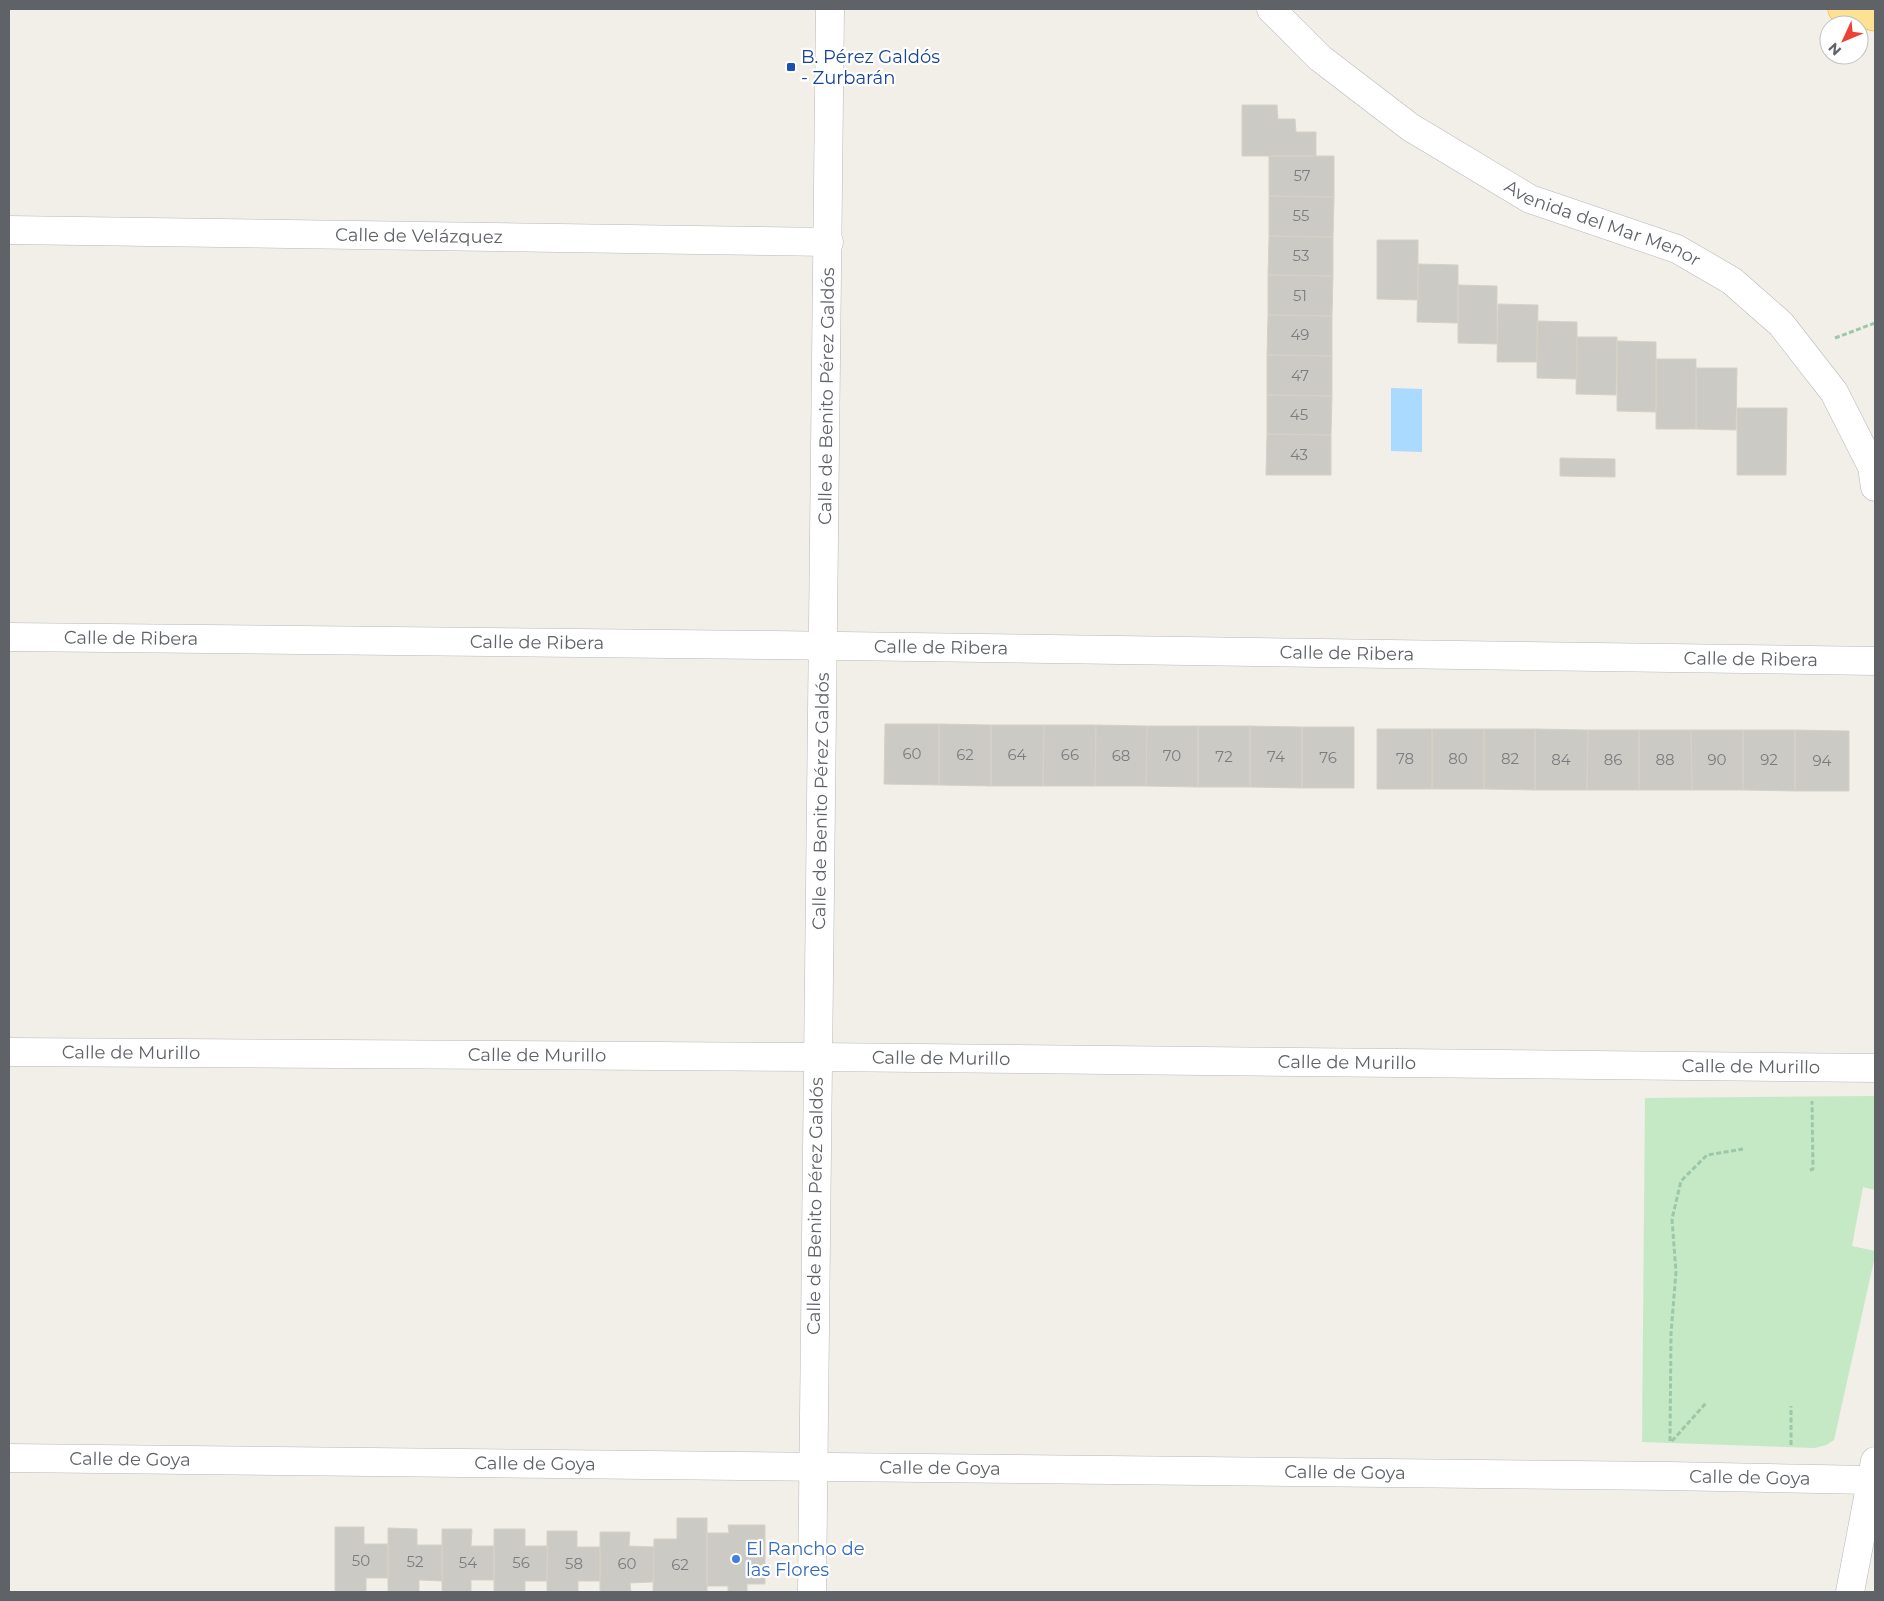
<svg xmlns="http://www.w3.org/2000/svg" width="1884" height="1601" font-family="Montserrat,sans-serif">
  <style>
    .green { fill: #c5e8c5 }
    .water { fill: #aadaff }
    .building { fill: #cccac5; stroke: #d6d1c6 }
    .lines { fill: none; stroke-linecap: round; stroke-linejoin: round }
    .minor-casing { stroke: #b5b8bc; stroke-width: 29 }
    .tertiary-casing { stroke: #b5b8bc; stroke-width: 29 }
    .motorway-casing { stroke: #f9ab00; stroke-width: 29 }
    .path { stroke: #9cc7a9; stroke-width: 3; stroke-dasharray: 5 2.5; stroke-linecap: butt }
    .minor { stroke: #fff; stroke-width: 28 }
    .tertiary { stroke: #fff; stroke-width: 28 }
    .motorway { stroke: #fde293; stroke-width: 28 }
    .transit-dot { fill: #1a4fb4; stroke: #fff; stroke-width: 2 }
    .shop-dot { fill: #3f7fe0; stroke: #fff; stroke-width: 2 }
    .labels { text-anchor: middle; stroke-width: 4.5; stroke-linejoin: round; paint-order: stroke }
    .number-label { font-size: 15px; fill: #7a7d7f }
    .transit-label { font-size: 18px; fill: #164399; stroke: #fff; text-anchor: start }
    .street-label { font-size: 18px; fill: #5f6368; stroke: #fff }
    .shop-label { font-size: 18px; fill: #366cbe; stroke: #fff; text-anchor: start }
  </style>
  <rect width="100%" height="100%" fill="#f1efe8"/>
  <path class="green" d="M1875,1096V1190L1863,1187L1852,1246L1875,1251V1256L1834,1440L1826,1445L1815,1448L1642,1442L1645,1098Z"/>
  <path class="water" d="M1391,388L1422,389V452L1391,451Z"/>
  <path class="building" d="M1242,105H1277L1278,119H1295L1296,132H1316V156H1242Z
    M1269,156H1334V197L1269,196Z
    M1269,196L1334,197L1333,237L1269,236Z
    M1269,236L1333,237V276L1268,275Z
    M1377,240H1418V300L1377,299Z
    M1418,264L1458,265V323L1417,322Z
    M1268,275L1333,276L1332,316L1268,315Z
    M1458,285L1497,286V344L1458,343Z
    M1498,304L1538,305L1537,362H1497Z
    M1268,315L1332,316V356L1267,355Z
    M1537,321L1577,322V379L1537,378Z
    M1577,337H1617L1616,395L1576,394Z
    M1617,341L1656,342V412L1617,411Z
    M1267,355L1332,356V396L1267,395Z
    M1656,359H1696V429H1656Z
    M1696,368H1737L1736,430L1696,429Z
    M1267,395L1332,396L1331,435L1267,434Z
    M1737,408H1787L1786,475H1737Z
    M1267,434L1331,435V475H1266Z
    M1560,458L1615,459V477L1560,476Z
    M885,724H939V785L884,784Z
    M939,724L991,725V786L939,785Z
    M991,725H1044L1043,786H991Z
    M1044,725H1096L1095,786H1043Z
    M1096,725L1147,726L1146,786H1095Z
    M1147,726H1198V787L1146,786Z
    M1198,726H1250V787H1198Z
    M1250,726L1302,727V788L1250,787Z
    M1302,727H1354V788H1302Z
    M1377,729H1432V789H1377Z
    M1432,729H1484V789H1432Z
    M1484,729H1535V790L1484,789Z
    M1535,729L1588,730L1587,790H1535Z
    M1588,730H1639V790H1587Z
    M1639,730H1691L1692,790H1639Z
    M1691,730H1743V790H1692Z
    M1743,730H1795V791L1743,790Z
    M1795,730L1849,731V791H1795Z
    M677,1518H707V1592H653L654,1539H677Z
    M728,1525H765V1584H747V1592H728V1586H707V1533H729Z
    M335,1527H364V1544H388V1578H366V1592H335Z
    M388,1528L417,1529V1545H442V1581L419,1580V1592H388Z
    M442,1529H472L471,1546H494V1580H471V1592H442Z
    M494,1529H525V1546H548L547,1581H525V1592H494Z
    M547,1531H577V1547H600V1581H578V1592H547Z
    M600,1532H630L629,1546L654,1547L653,1582L630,1583L631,1592H600Z"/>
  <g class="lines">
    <g class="minor-casing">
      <g id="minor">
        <path id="s1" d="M9,230L829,242"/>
        <path id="s2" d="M9,637L772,645L1875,661"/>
        <path id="s3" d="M9,1052L817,1057L1875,1068"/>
        <path id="s4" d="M9,1458L1669,1476L1871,1480"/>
        <path id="s5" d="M812,1592C814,1064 828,537 830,9"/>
      </g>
    </g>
    <g class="tertiary-casing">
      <g id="tertiary">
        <path id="s6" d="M1271,9L1320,58L1410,127L1530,199L1677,249L1732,281L1781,324L1834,392L1872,467L1875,487"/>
        <path d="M1850,1592L1875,1461"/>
      </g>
    </g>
    <g class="motorway-casing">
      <path id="motorway" d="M1842,9L1875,17"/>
    </g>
    <path class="path" d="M1835,338L1875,323
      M1810,1170L1813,1169L1812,1101
      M1670,1441L1671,1333L1676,1272L1672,1219L1681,1181L1707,1155L1743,1149
      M1672,1441L1706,1403
      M1791,1445V1406"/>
    <use href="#minor" class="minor"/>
    <use href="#tertiary" class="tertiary"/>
    <use href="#motorway" class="motorway"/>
  </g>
  <rect class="transit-dot" x="786" y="62" width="10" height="10" rx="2.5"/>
  <circle class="shop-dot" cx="736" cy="1559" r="5"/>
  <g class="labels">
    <g class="number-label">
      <text x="1302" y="181">57</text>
      <text x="1301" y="221">55</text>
      <text x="1301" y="261">53</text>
      <text x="1300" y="301">51</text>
      <text x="1300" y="340">49</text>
      <text x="1300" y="381">47</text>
      <text x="1299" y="420">45</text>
      <text x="1299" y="460">43</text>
      <text x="912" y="759">60</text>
      <text x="965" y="760">62</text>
      <text x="1017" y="760">64</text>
      <text x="1070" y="760">66</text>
      <text x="1121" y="761">68</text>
      <text x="1172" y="761">70</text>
      <text x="1224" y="762">72</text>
      <text x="1276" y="762">74</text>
      <text x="1328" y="763">76</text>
      <text x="1405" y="764">78</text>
      <text x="1458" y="764">80</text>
      <text x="1510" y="764">82</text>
      <text x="1561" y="765">84</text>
      <text x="1613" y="765">86</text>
      <text x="1665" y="765">88</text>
      <text x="1717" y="765">90</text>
      <text x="1769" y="765">92</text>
      <text x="1822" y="766">94</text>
      <text x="361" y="1566">50</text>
      <text x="415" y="1567">52</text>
      <text x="468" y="1568">54</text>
      <text x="521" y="1568">56</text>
      <text x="574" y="1569">58</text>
      <text x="627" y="1569">60</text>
      <text x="680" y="1570">62</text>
    </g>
    <g class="transit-label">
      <text x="801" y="63">B. Pérez Galdós<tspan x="801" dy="21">- Zurbarán</tspan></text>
    </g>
    <g class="street-label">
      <text dy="6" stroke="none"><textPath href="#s6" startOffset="399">Avenida del Mar Menor</textPath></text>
      <text dy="6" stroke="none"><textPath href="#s1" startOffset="410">Calle de Velázquez</textPath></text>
      <text dy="6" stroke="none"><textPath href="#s5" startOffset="1196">Calle de Benito Pérez Galdós</textPath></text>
      <text dy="6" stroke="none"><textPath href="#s2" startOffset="122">Calle de Ribera</textPath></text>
      <text dy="6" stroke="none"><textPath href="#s2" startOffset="528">Calle de Ribera</textPath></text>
      <text dy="6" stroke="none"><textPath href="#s2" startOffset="932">Calle de Ribera</textPath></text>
      <text dy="6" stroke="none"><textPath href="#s2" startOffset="1338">Calle de Ribera</textPath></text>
      <text dy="6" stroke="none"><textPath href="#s2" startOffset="1742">Calle de Ribera</textPath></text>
      <text dy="6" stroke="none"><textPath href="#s5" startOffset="791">Calle de Benito Pérez Galdós</textPath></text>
      <text dy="6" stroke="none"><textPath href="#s3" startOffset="122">Calle de Murillo</textPath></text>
      <text dy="6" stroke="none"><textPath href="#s3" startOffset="528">Calle de Murillo</textPath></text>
      <text dy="6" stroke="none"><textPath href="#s3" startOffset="932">Calle de Murillo</textPath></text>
      <text dy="6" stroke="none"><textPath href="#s3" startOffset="1338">Calle de Murillo</textPath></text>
      <text dy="6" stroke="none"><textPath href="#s3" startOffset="1742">Calle de Murillo</textPath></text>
      <text dy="6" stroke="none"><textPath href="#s5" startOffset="386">Calle de Benito Pérez Galdós</textPath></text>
      <text dy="6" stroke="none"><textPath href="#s4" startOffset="121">Calle de Goya</textPath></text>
      <text dy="6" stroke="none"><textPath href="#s4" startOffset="526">Calle de Goya</textPath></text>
      <text dy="6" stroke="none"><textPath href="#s4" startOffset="931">Calle de Goya</textPath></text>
      <text dy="6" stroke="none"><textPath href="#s4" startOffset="1336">Calle de Goya</textPath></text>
      <text dy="6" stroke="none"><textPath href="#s4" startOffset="1741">Calle de Goya</textPath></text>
    </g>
    <g class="shop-label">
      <text x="746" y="1555">El Rancho de<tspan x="746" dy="21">las Flores</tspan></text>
    </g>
  </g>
  <rect width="1884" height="1601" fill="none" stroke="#5f6368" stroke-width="20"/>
  <g transform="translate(1844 40) rotate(226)"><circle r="24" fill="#ffffff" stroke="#bfc1c3"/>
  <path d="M0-4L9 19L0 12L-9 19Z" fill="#ea4335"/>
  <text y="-8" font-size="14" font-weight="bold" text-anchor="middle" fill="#5f6368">N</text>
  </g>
</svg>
